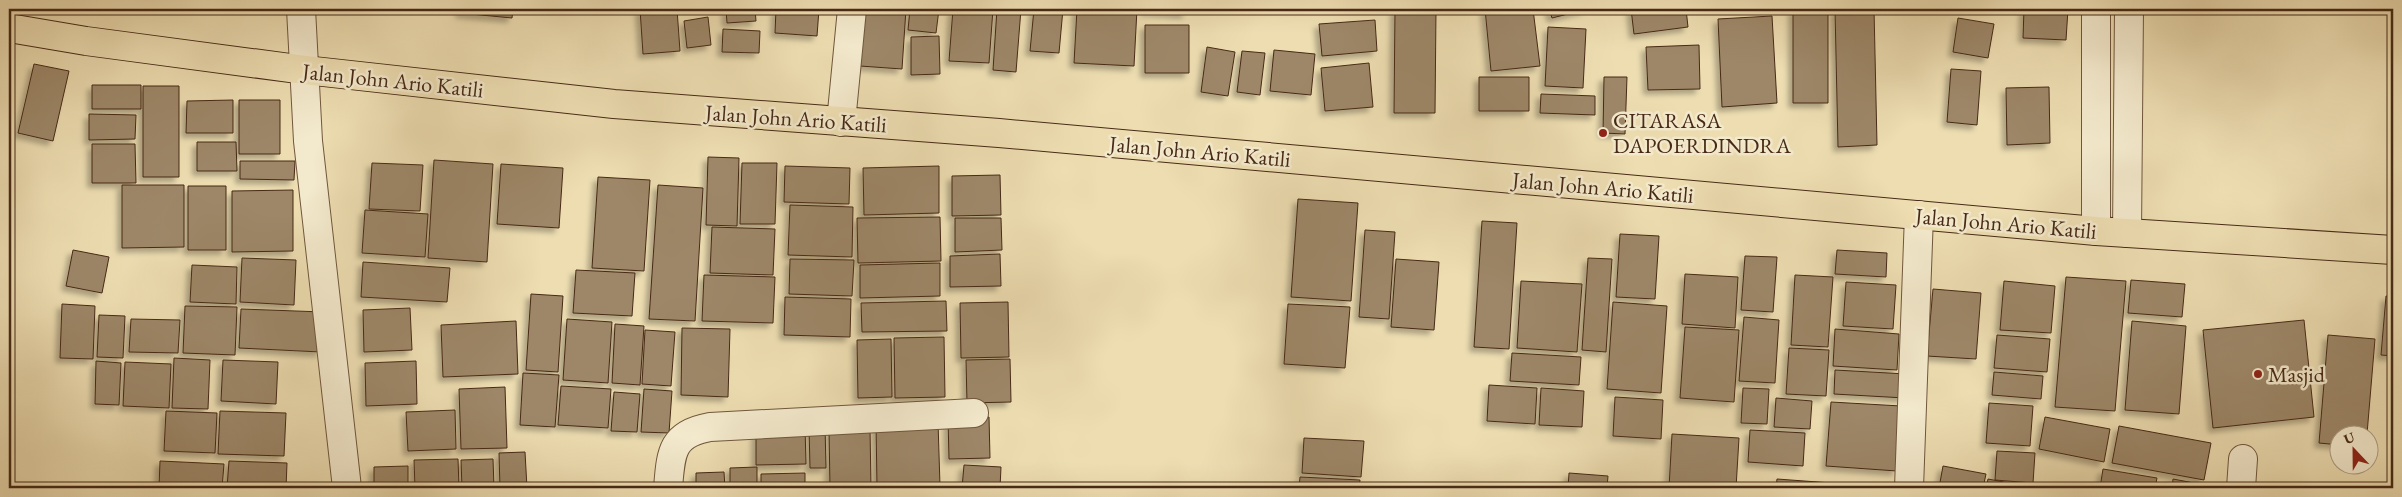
<svg xmlns="http://www.w3.org/2000/svg" width="2402" height="497" font-family="'EB Garamond',serif">
  <style>
    .building { fill: #9d8767; stroke: #472a16; filter: url(#shadow) }
    .lines { fill: none; stroke-linecap: round; stroke-linejoin: round }
    .minor-casing { stroke: #70573d; stroke-width: 30 }
    .major-casing { stroke: #472a16; stroke-width: 30 }
    .minor { stroke: #f3e9cc; stroke-width: 28 }
    .major { stroke: #edddb1; stroke-width: 28 }
    .poi-dot { fill: #8f2418; stroke: #f3e9cc; stroke-width: 2 }
    .labels { text-anchor: middle; stroke-width: 5; stroke-linejoin: round; paint-order: stroke }
    .street-label { font-size: 22px; fill: #472a16; stroke: #f3e9cc }
    .poi-label { font-size: 22px; fill: #472a16; stroke: #f3e9cc; text-anchor: start }
  </style>
  <defs>
    <filter id="shadow"><feDropShadow dx="-4.5" dy="4.5" stdDeviation="2.5" flood-color="#0004"/></filter>
  </defs>
  <rect width="100%" height="100%" fill="#edddb1"/>
  <filter id="stains"><feTurbulence type="fractalNoise" baseFrequency=".004" numOctaves="4"/><feColorMatrix values="0 0 0 0 .2 0 0 0 0 .09 0 0 0 0 .02 0 0 0 .5 -.17"/></filter>
  <radialGradient id="worn" r=".72"><stop offset=".6" stop-color="#630" stop-opacity="0"/><stop offset="1" stop-color="#630" stop-opacity=".3"/></radialGradient>
  <path class="building" d="M460,9H513L512,18L460,13Z
    M640,9H677L680,51L643,54Z
    M726,9H755L756,21L727,23Z
    M776,9H819L817,36L775,33Z
    M866,9H906L902,69L860,66Z
    M910,9H939L936,33L908,30Z
    M953,9H993L989,63L949,61Z
    M997,9H1021L1016,72L993,70Z
    M1034,9H1063L1059,53L1030,51Z
    M1077,9H1137L1134,66L1074,63Z
    M1145,9H1187L1186,14L1145,11Z
    M1395,9H1436L1435,113H1394Z
    M1485,9H1533L1540,66L1491,71Z
    M1549,9H1588L1552,18Z
    M1631,9H1686L1688,27L1634,34Z
    M1793,9H1828V103H1793Z
    M1835,9H1874L1877,145L1838,147Z
    M2024,9H2068L2066,40L2023,38Z
    M1772,16L1777,103L1722,107L1718,19Z
    M708,17L711,45L687,48L684,21Z
    M1958,18L1994,24L1988,58L1953,52Z
    M1375,20L1377,51L1322,56L1319,24Z
    M1145,25H1189V73H1145Z
    M1548,27L1586,29L1583,88L1545,86Z
    M723,29L760,31L759,53L722,52Z
    M939,36L940,74L911,75V37Z
    M1699,45L1700,89L1648,90L1646,47Z
    M1207,47L1235,52L1228,96L1201,92Z
    M1274,50L1315,54L1311,95L1270,91Z
    M1242,51L1265,53L1260,95L1237,92Z
    M1369,63L1373,107L1325,111L1321,68Z
    M34,64L69,71L53,141L18,133Z
    M1951,69L1981,71L1977,125L1947,122Z
    M1479,77H1529V111H1479Z
    M1604,77H1627L1625,134L1603,133Z
    M92,85H141V109H92Z
    M143,86H179V177H143Z
    M2049,87L2050,143L2007,145L2006,88Z
    M1541,94L1595,96V115L1540,113Z
    M233,100V133H186L187,101Z
    M239,100H280V154H239Z
    M89,114L136,115L135,139L89,140Z
    M197,142H236L237,171H197Z
    M92,144H135L136,183H92Z
    M708,157L739,158L737,226L706,225Z
    M434,160L493,164L487,262L428,258Z
    M240,161H295L294,180L240,179Z
    M372,163L423,165L420,211L369,209Z
    M742,163H777L775,224H740Z
    M501,164L563,168L559,228L497,224Z
    M785,166L850,168L849,204L784,202Z
    M939,166V213L864,215L863,168Z
    M1000,175L1001,215L952,216V176Z
    M598,177L650,180L644,271L592,268Z
    M122,185H184V247L122,248Z
    M658,185L703,188L695,321L649,319Z
    M188,186H226V250H188Z
    M293,190V251L232,252V191Z
    M1298,199L1358,203L1351,301L1291,297Z
    M790,205L853,207L852,257L788,255Z
    M365,210L428,214L425,257L362,253Z
    M940,217L941,261L858,263L857,218Z
    M955,218H1001L1002,250L955,252Z
    M1482,221L1517,223L1509,349L1474,347Z
    M712,227L775,229L773,275L710,273Z
    M1365,230L1395,232L1389,319L1359,317Z
    M1620,234L1659,236L1655,299L1616,297Z
    M73,250L109,257L102,293L66,286Z
    M1837,250L1887,253L1886,277L1835,274Z
    M1000,254L1001,286L950,287V256Z
    M1745,256L1777,257L1773,312L1741,310Z
    M242,258L296,260L294,305L240,302Z
    M1588,258L1612,259L1606,352L1582,350Z
    M790,259L854,260L852,296L789,294Z
    M1396,259L1439,262L1434,330L1391,327Z
    M363,262L450,268L447,302L361,297Z
    M940,263V296L860,298V265Z
    M192,265L237,267L236,304L190,302Z
    M576,270L635,273L632,316L573,313Z
    M1685,274L1738,277L1735,328L1682,324Z
    M704,275L775,277L773,323L702,321Z
    M1795,275L1833,277L1828,347L1791,345Z
    M2066,277L2126,281L2115,411L2055,407Z
    M2131,280L2185,284L2182,317L2128,313Z
    M1521,281L1582,284L1577,352L1517,348Z
    M2004,281L2055,286L2051,333L2000,330Z
    M1846,282L1896,285L1893,329L1843,326Z
    M1933,289L1981,293L1976,359L1927,356Z
    M531,294L563,296L558,372L526,370Z
    M2386,296L2393,297V356L2381,355Z
    M785,297L851,299L850,337L784,335Z
    M946,301L947,331L862,332L861,303Z
    M1008,302L1009,357L961,358L960,303Z
    M1613,302L1667,306L1661,393L1607,389Z
    M62,304L95,306L93,359L60,358Z
    M1288,304L1350,307L1345,368L1284,364Z
    M185,306L237,307L235,355L183,353Z
    M410,308L412,350L364,352L363,310Z
    M241,309L323,312L321,352L239,348Z
    M99,315L125,316L123,358L97,357Z
    M1744,317L1779,320L1775,383L1739,381Z
    M131,319L180,320L178,353L129,352Z
    M567,319L612,322L608,383L563,380Z
    M2304,320L2314,417L2213,428L2203,330Z
    M516,321L518,374L443,377L441,325Z
    M2132,321L2186,326L2179,414L2125,410Z
    M615,324L644,326L640,385L612,383Z
    M1685,327L1739,330L1734,402L1680,398Z
    M682,328L730,329L728,397L681,395Z
    M1835,329L1899,334L1897,370L1833,366Z
    M645,330L675,332L671,386L642,384Z
    M1997,335L2050,339L2047,372L1994,368Z
    M2328,335L2375,339L2367,434H2340V445L2319,443Z
    M944,337L945,397L895,398L894,338Z
    M891,339L892,397L858,398L857,340Z
    M1789,348L1829,350L1826,396L1786,394Z
    M1512,353L1581,357L1579,385L1510,381Z
    M174,358L210,360L208,409L172,408Z
    M1010,359L1011,402L967,403L966,360Z
    M223,360L278,362L276,404L221,401Z
    M96,361L121,363L119,405L95,404Z
    M416,361L417,404L366,406L365,363Z
    M125,362L171,364L169,408L123,406Z
    M1835,370L1906,374L1905,398L1834,394Z
    M1994,372L2043,376L2041,399L1992,395Z
    M523,373L559,375L555,427L520,425Z
    M1489,385L1537,388L1535,424L1487,421Z
    M561,386L611,389L608,428L558,425Z
    M505,387L507,448L461,449L459,389Z
    M1541,388L1584,391L1582,427L1539,425Z
    M1743,388L1769,389L1767,424L1741,423Z
    M644,389L672,391L669,433L641,432Z
    M614,392L640,394L637,432L611,431Z
    M1615,397L1663,400L1661,439L1613,436Z
    M1776,398L1812,401L1810,429L1774,427Z
    M1831,402L1901,406L1897,471L1826,466Z
    M1989,403L2033,406L2030,446L1986,443Z
    M455,410L456,449L408,451L406,412Z
    M166,411L217,413L215,453L164,451Z
    M220,411L286,413L284,456L218,454Z
    M989,417L990,458L949,459L948,418Z
    M2045,417L2110,429L2104,462L2039,449Z
    M938,422L940,486L877,487L876,424Z
    M825,426L826,468H810L809,427Z
    M2119,426L2211,443L2204,480L2112,463Z
    M805,427L806,464L756,465V428Z
    M870,429L871,488H830L829,430Z
    M1750,430L1805,433L1803,466L1748,462Z
    M1672,434L1739,438L1736,488H1669Z
    M1304,438L1364,441L1361,477L1302,473Z
    M1997,451L2035,453L2033,483L1995,480Z
    M525,452L527,488H500L499,453Z
    M458,459L459,488H415L414,460Z
    M493,459L494,488H462L461,460Z
    M160,461L224,464L222,488H159Z
    M229,461L287,463L286,488H227Z
    M964,465L1001,467L1000,488H962Z
    M408,466V488H374V467Z
    M1943,466L1986,474L1983,488H1939Z
    M757,467V488H730V468Z
    M2103,469L2157,478L2155,488H2100Z
    M724,472L725,488H696V473Z
    M805,473V488H761V474Z
    M1569,473L1608,476L1607,488H1568Z
    M1300,477L1360,480L1359,488H1299Z
    M1777,479L1845,484L1844,488H1776Z
    M1988,479L2035,488H1986Z
    M2173,479L2221,488H2172Z"/>
  <g class="lines">
    <g class="minor-casing">
      <path id="minor" d="M301,9L308,141L347,488
        M2096,9V231
        M841,122L852,9
        M2127,233L2129,9
        M668,488C671,453 671,434 710,427L974,413
        M1909,488L1919,215
        M2241,488L2243,459"/>
    </g>
    <g class="major-casing">
      <path id="major" d="M9,28L86,41L305,70L614,104L999,133L2096,231L2393,250"/>
    </g>
    <use href="#minor" class="minor"/>
    <use href="#major" class="major"/>
  </g>
  <g class="poi-dot">
    <circle cx="1603" cy="133" r="5"/>
    <circle cx="2258" cy="374" r="5"/>
  </g>
  <g class="labels">
    <g class="street-label">
      <text transform="translate(393 80) rotate(6)" y="8">Jalan John Ario Katili</text>
      <text transform="translate(796 118) rotate(4)" y="8">Jalan John Ario Katili</text>
      <text transform="translate(1200 151) rotate(5)" y="8">Jalan John Ario Katili</text>
      <text transform="translate(1603 187) rotate(5)" y="8">Jalan John Ario Katili</text>
      <text transform="translate(2006 223) rotate(5)" y="8">Jalan John Ario Katili</text>
    </g>
    <g class="poi-label">
      <text x="1613" y="128">CITARASA<tspan x="1613" dy="25">DAPOERDINDRA</tspan></text>
      <text x="2268" y="382">Masjid</text>
    </g>
  </g>
  <rect width="2402" height="497" fill="none" stroke="#edddb1" stroke-width="30"/>
  <rect x="10" y="10" width="2382" height="477" fill="none" stroke="#472a16" stroke-width="2.5"/>
  <rect x="15" y="15" width="2372" height="467" fill="none" stroke="#472a16"/>
  <g transform="translate(2354 450) rotate(338)"><circle r="24" fill="#f3e9cc" stroke="#ae9d83"/>
  <path d="M0-4L9 19L0 12L-9 19Z" fill="#8f2418"/>
  <text y="-8" font-size="14" font-weight="bold" text-anchor="middle" fill="#472a16">U</text>
  </g>
  <rect width="100%" height="100%" filter="url(#stains)"/>
  <rect width="100%" height="100%" fill="url(#worn)"/>
</svg>
